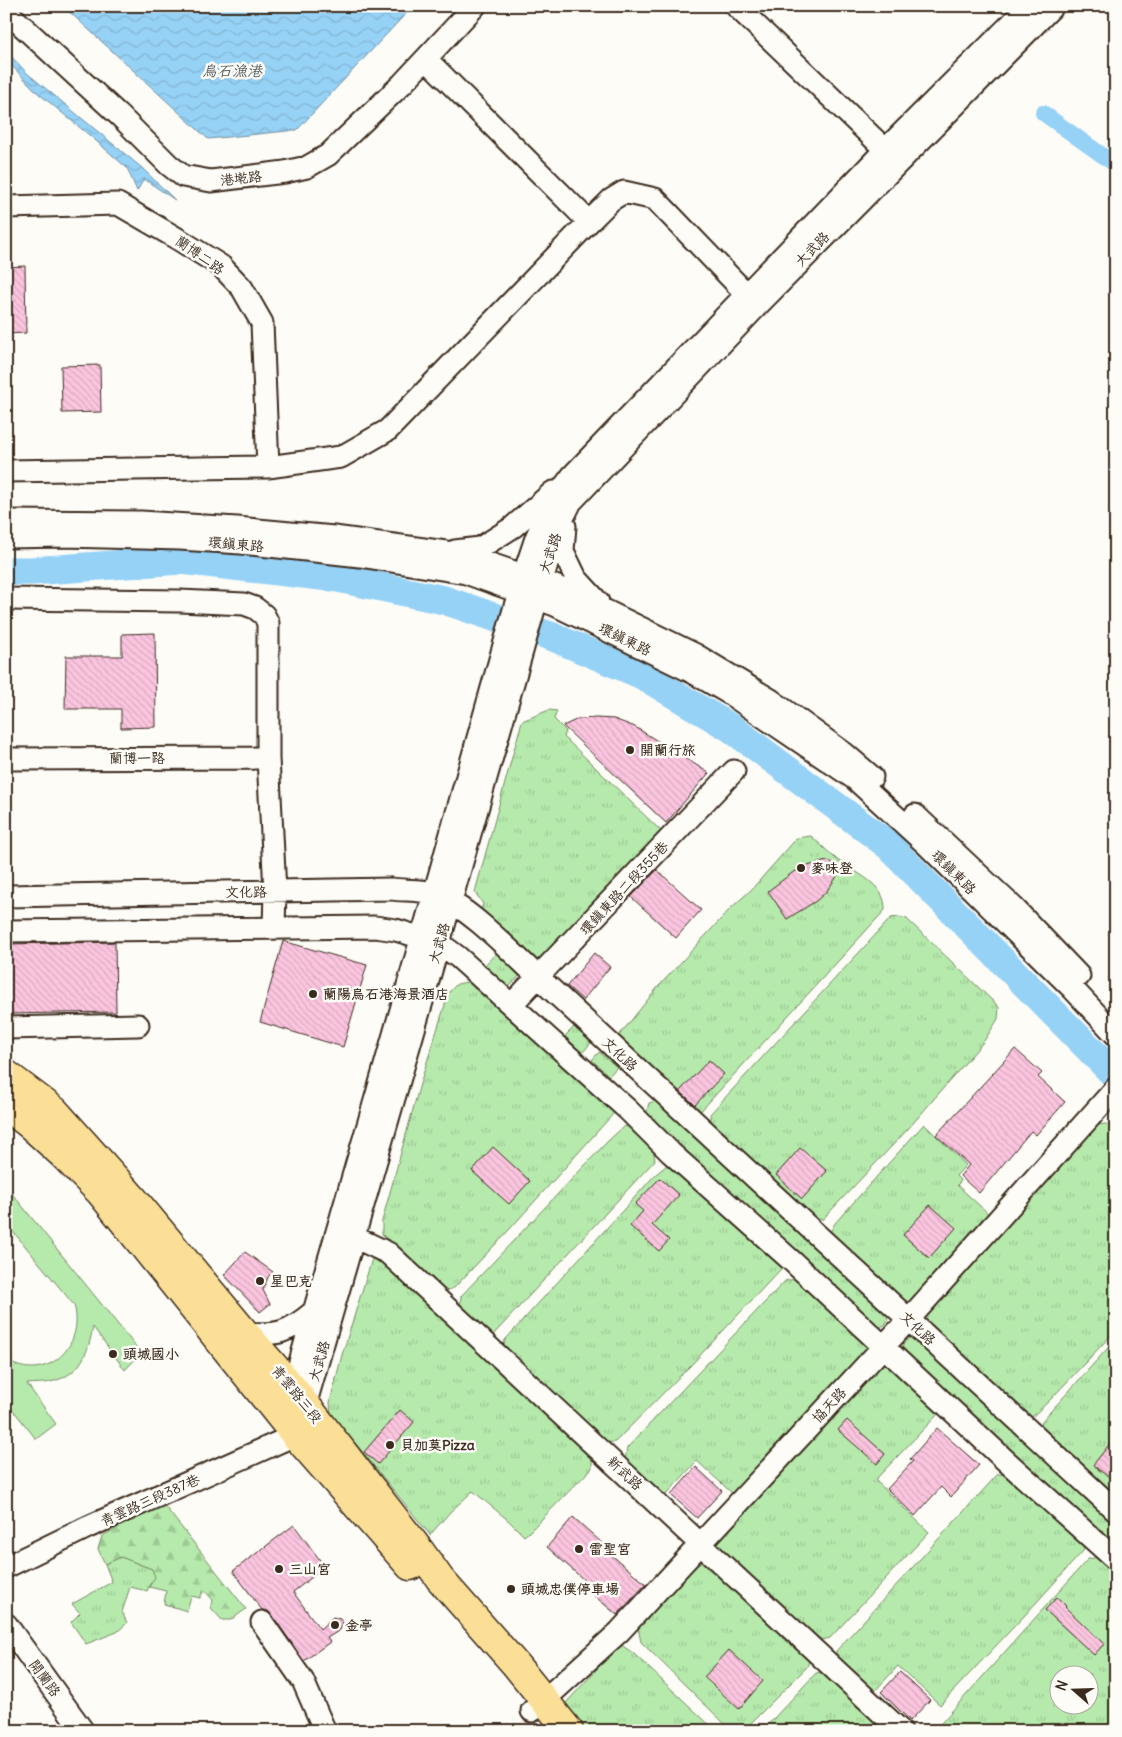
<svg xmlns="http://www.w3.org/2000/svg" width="1122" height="1737" font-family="Delius,'LXGW WenKai TC',sans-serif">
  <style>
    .grass { fill: url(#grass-tufts); stroke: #788a65; fill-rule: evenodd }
    .forest { fill: url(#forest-firs); stroke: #788a65 }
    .pitch { fill: #b5eaac; stroke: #788a65 }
    .water { fill: url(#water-waves); stroke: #728fa0 }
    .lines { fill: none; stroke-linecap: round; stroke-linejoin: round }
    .canal { stroke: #96d2f6; stroke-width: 16 }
    .river { stroke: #96d2f6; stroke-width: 29 }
    .building { fill: url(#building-back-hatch); stroke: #3b2a1e }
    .minor-casing { stroke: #3b2a1e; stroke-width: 25 }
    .major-casing { stroke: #3b2a1e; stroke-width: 31 }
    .minor { stroke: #fdfcf7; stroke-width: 21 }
    .major { stroke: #fbdf96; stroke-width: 28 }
    .poi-dot { fill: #3b2a1e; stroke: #fdfcf7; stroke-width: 2 }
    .labels { text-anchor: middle; stroke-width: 5; stroke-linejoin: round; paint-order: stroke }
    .street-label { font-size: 14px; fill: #3b2a1e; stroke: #fdfcf7 }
    .poi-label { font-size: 14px; font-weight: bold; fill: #3b2a1e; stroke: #fdfcf7; text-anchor: start }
    .water-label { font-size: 15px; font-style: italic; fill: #565c5f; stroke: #fdfcf7 }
  </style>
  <defs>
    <pattern id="grass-tufts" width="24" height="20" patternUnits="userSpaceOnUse" patternTransform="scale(1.25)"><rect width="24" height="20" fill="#b5eaac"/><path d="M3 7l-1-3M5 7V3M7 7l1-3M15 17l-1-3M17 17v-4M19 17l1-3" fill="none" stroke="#9dc994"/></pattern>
    <pattern id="forest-firs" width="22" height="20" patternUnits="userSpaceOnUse" patternTransform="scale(1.25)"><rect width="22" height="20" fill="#b5eaac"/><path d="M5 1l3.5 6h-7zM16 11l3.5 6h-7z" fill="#9dc994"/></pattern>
    <pattern id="water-waves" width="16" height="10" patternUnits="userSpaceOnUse" patternTransform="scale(1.25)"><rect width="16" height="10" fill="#96d2f6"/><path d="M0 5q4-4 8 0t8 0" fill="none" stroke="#82b4d2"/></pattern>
    <pattern id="building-back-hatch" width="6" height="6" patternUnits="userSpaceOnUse" patternTransform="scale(1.25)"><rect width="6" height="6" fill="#fbc5df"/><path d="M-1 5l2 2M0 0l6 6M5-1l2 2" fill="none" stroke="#d8a9bf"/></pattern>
  </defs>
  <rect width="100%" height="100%" fill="#fdfcf7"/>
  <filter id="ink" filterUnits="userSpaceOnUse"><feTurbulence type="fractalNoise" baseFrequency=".02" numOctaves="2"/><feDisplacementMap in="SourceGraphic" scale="10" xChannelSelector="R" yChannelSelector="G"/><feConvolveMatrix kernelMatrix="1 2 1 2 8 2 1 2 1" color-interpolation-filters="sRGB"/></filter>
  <g filter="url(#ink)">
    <path class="grass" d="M549,710L557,711L554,719L566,731L564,737L664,834L543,961H531L480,912L483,904L475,892L522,721Z
      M811,836C819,843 827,851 835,858C853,873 886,882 885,910L698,1114L617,1038L658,987L732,907L751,890L797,838Z
      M899,917L907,919L999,1007L998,1019L984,1041L908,1129L823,1219L809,1220L712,1131L710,1114L891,918Z
      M500,949L523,972L510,986L504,988L482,968Z
      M472,981L611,1102L614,1113L509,1230L454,1288L443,1292L382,1234V1221L420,1084L449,992L457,984Z
      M574,1027L591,1043L582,1053L565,1036Z
      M599,1052L617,1067L609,1076L592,1060Z
      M656,1101L890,1312L886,1324L876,1330L645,1118L649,1103Z
      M924,1124L966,1165L956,1176L961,1181L957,1185L991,1216L910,1302H901L839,1244L830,1232L835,1223Z
      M1106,1124L1116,1128V1330L1049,1401L1032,1417L1024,1414L925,1323L926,1314L1096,1125Z
      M624,1126C645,1132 652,1139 655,1160L493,1335L486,1334L460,1308L461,1296L607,1142Z
      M667,1165L679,1166L780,1259L781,1269L691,1365L615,1442L603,1443L503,1347L505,1340L655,1175Z
      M372,1259L391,1268L592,1456V1468L529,1532L524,1536L509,1521L473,1491L450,1512L430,1535L356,1444L331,1417L330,1402L342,1355Z
      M795,1279L813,1292L871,1349L733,1494L697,1461L664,1497L625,1460L627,1448L785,1281Z
      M912,1337L1116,1519V1550L902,1353C902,1344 904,1341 912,1337Z
      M1116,1339V1502L1040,1432L1042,1421Z
      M886,1359L941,1411L875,1480L929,1532L830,1638L822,1640L811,1632L718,1547V1537Z
      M998,1474L1010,1475L1082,1541L1084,1550L1025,1615L940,1705L898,1666L874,1692L838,1659L836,1651Z
      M121,1557L152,1569L156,1577L150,1584L147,1591L130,1587L122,1612L127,1623L117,1632L86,1644L71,1622L80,1613L72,1604L112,1582L105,1564Z
      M1099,1557L1116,1572V1647L1110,1656L1116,1661V1731H934L1088,1559ZM1060,1674H1090V1704H1060Z
      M706,1560L811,1655L807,1667L743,1731L730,1729L641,1642L638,1628C654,1607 682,1572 706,1560Z
      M620,1644L633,1653L716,1731H622L616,1724L609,1731H584L565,1704Z
      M827,1672L890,1731H762L816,1673Z"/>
    <path class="forest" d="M163,1504L246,1609L231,1620H222L211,1608L213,1600L204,1590L200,1598L191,1596L187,1611L164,1604L166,1591L149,1587L155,1577L152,1569L121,1557L105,1564L98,1549L102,1536Z"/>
    <path class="pitch" d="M6,1186L141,1353L125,1370L93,1327C88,1352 82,1373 54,1381C46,1384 35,1383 27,1384L56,1424L36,1439L6,1401V1360C45,1385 86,1347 74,1305L6,1223Z"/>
    <path class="water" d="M63,6H413L297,130L208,139Z
      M6,51L27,73L142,168L175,200L144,179L137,191L127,168L95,140L38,93L6,60Z"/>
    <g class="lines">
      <path class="canal" d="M1043,113L1116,165"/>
      <path class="river" d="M6,571H31L181,560L338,578L444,600L553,637L642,675L731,728L888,845L1116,1076"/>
    </g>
    <path class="building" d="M25,266L26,333L6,334V267Z
      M100,365L101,412L62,413L61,366Z
      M155,633L156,727L121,728V709H65L66,656H122V634Z
      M596,718L614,719L635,727L709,773L666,823L563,726L578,719Z
      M827,861L839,865L836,878L826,892L816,901L787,919L768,891L792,873L807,866Z
      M657,870L701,910L676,938L631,897Z
      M283,941L367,965L343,1047L260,1022Z
      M115,942L116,1012L6,1014V944Z
      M594,953L610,967L583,1000L567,986Z
      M1015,1049L1042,1073L1038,1077L1065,1102L1036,1135L1031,1131L979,1193L960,1176L969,1165L936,1135Z
      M709,1060L724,1074L695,1105L680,1091Z
      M493,1147L530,1181L509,1204L472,1171Z
      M800,1148L827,1171L802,1199L776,1175Z
      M660,1178L679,1195L652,1225L669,1240L659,1251L630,1226L643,1211L635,1204Z
      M930,1205L956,1228L929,1258L903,1235Z
      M245,1252L273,1272L268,1277L263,1290L270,1304L260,1312L224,1275Z
      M400,1410L414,1422L378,1464L364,1452Z
      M847,1420L885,1454L877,1464L838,1430Z
      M937,1428L979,1465L951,1497L941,1487L915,1516L887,1489L913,1461L910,1459Z
      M1116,1436V1483L1093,1465Z
      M696,1467L722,1491L697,1518L671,1495Z
      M573,1517L611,1551L609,1553L646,1584L617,1615L591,1593L594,1589L547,1547Z
      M294,1525L325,1567L293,1592L320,1629L333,1617L340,1619L343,1623L340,1630L327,1638L330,1642L304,1661L272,1615L268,1611L262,1610L233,1571Z
      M1057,1597L1066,1606L1065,1607L1104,1644L1094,1655L1045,1610Z
      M729,1650L763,1681L739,1709L704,1677Z
      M900,1672L930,1700L910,1721L881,1692Z"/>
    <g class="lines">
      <g class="minor-casing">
        <path id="minor" d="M736,6L894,158
          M6,11L121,117L169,165L183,176L211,181L285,172L307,167L328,155L402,84L475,6
          M426,59L589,222
          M6,207L118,204L178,239L221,266L242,288L262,323L268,467
          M6,471L268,467L341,457L388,430L589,222L611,200L624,192L655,199L756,304
          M6,521L141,522L237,528L334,537L446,552L476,559L555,586L696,655L771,700L844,753L872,777
          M565,526L563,551L576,578L598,602
          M6,537L65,536L180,539L241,543L360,556L466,573L555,605L692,672L730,694L855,779L926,844L1072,988L1116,1035
          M455,551L480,548L513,527L553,492
          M6,599L180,601L244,604L255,608L264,615L268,623V758L275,891L274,927
          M6,759L268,758
          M915,815L1013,907L1079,976
          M6,896L391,889C405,891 424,889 437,895C470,908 512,953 539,978L1116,1511
          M6,931L375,927L396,930L439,943L458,957L628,1110L671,1153L793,1262L1005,1460L1116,1560
          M512,1004L734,771
          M6,1028L138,1025
          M341,1234L354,1237L388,1253L901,1731
          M245,1333C277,1336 288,1333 313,1312
          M294,1400L293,1388C321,1283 353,1178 383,1073C431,907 477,740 524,574L536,538L553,501L572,476L885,150L1029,6
          M302,1416L439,943L556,532L571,502L758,305L1053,6
          M6,1567L88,1527L295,1435
          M262,1622L303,1681L325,1731
          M6,1624L83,1731
          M532,1711L619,1632L909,1319L1116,1088"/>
      </g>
      <g class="major-casing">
        <path id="major" d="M6,1074L55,1111L132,1197L245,1333L293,1388L420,1551L440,1579L515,1664L569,1731
          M6,1106L30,1125L63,1155L100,1192L295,1435L410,1566"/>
      </g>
      <use href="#minor" class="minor"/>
      <use href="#major" class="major"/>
    </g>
  </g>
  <g class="poi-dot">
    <circle cx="630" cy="750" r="5"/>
    <circle cx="801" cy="868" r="5"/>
    <circle cx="313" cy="994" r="5"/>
    <circle cx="260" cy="1281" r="5"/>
    <circle cx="113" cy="1354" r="5"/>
    <circle cx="390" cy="1445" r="5"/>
    <circle cx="579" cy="1549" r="5"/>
    <circle cx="279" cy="1569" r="5"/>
    <circle cx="511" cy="1589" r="5"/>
    <circle cx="335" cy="1625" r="5"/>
  </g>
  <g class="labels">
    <g class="street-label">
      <text transform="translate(241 178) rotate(-6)" y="5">港墘路</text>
      <text transform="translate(812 249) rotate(-46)" y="5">大武路</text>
      <text transform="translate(200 255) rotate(35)" y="5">蘭博二路</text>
      <text transform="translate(236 544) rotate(5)" y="5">環鎮東路</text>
      <text transform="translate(550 553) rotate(-72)" y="5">大武路</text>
      <text transform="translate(625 639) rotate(26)" y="5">環鎮東路</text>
      <text x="137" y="763">蘭博一路</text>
      <text transform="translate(954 872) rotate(45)" y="5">環鎮東路</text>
      <text transform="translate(624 888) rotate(-47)" y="5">環鎮東路二段355巷</text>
      <text transform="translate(246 892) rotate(-1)" y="5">文化路</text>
      <text transform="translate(439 943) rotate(-74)" y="5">大武路</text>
      <text transform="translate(620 1054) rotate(43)" y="5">文化路</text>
      <text transform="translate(918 1328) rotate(43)" y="5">文化路</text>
      <text transform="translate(319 1361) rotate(-74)" y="5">大武路</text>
      <text transform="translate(297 1394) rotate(51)" y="5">青雲路三段</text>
      <text transform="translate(829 1405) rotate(-47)" y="5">協天路</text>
      <text transform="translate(625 1473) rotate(43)" y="5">新武路</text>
      <text transform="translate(150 1500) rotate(-24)" y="5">青雲路三段387巷</text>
      <text transform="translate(45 1678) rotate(54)" y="5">開蘭路</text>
    </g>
    <g class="poi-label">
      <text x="640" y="755">開蘭行旅</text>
      <text x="811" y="873">麥味登</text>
      <text x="323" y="999">蘭陽烏石港海景酒店</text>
      <text x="270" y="1286">星巴克</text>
      <text x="123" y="1359">頭城國小</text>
      <text x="400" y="1450">貝加莫Pizza</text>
      <text x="589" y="1554">雷聖宮</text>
      <text x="289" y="1574">三山宮</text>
      <text x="521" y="1594">頭城忠僕停車場</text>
      <text x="345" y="1630">金亭</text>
    </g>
    <g class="water-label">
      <text x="232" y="76">烏石漁港</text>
    </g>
  </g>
  <rect width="1122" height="1737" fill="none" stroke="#fdfcf7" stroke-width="25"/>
  <rect x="12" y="12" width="1097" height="1712" fill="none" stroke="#3b2a1e" stroke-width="2" filter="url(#ink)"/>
  <g transform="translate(1074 1690) rotate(290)"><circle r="24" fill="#fdfcf7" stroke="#afa8a0"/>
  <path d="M0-4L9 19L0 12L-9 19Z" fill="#3b2a1e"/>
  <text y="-8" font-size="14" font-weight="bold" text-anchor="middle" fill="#3b2a1e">N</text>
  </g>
</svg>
